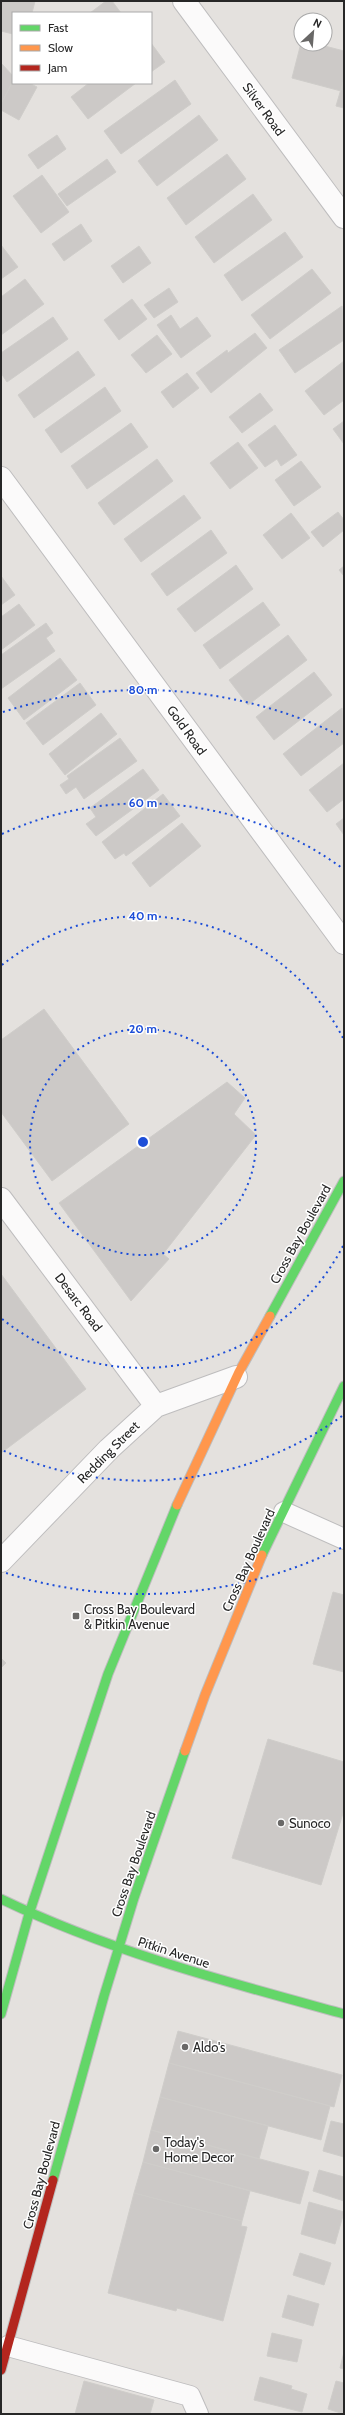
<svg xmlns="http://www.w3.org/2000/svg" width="345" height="2415" font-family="Cabin,sans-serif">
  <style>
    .building { fill: #ccc9c7; stroke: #cfcdca }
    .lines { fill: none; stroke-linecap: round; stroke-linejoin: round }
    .lane-casing { stroke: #bebdbe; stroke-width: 22 }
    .street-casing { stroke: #bebdbe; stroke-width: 24 }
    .fast-casing { stroke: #bebdbe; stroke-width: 11 }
    .slow-casing { stroke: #bebdbe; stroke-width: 11 }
    .jam-casing { stroke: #bebdbe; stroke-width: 11 }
    .lane { stroke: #fbfafa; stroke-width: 20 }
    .street { stroke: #fbfafa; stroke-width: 22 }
    .fast { stroke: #63d668; stroke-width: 9 }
    .slow { stroke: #ff974d; stroke-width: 9 }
    .jam { stroke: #b3261e; stroke-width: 9 }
    .ring { fill: none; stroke: #1d4ed8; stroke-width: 2; stroke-dasharray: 2 4 }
    .poi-dot { fill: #696867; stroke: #fff; stroke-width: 1.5 }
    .labels { text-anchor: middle; stroke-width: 3; stroke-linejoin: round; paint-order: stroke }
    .street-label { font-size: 13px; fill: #272727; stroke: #fff }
    .poi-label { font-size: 13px; fill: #272727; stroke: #fff; text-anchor: start }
    .centre { fill: #1d4ed8; stroke: #fff; stroke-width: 2 }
    .ring-label { font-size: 12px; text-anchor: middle; font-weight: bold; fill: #1d4ed8; stroke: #fff; stroke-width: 3; stroke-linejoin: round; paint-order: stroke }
  </style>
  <rect width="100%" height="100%" fill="#e4e1de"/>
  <path class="building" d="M1,1H35L32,13H13V34L1,31Z
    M106,1H112L121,13H90Z
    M151,43L165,62L151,72Z
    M301,43L317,44L344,51V79L341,91L292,78Z
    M1,63L13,76V81L1,104Z
    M344,79V108L336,106Z
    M175,80L191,104L121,154L104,131Z
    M13,81V83H29L37,87L19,120L1,110V104Z
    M89,83H136L88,119L71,97Z
    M199,115L218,140L157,186L138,161Z
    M57,135L66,149L38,169L28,155Z
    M227,154L246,179L186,225L167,198Z
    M107,159L116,172L67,206L58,194Z
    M42,175L69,212L41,233L13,196Z
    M253,194L272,220L214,263L195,237Z
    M81,224L92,241L64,261L52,244Z
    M285,232L303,257L242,301L224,275Z
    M1,245L18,267L1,279Z
    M139,246L151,263L123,283L111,266Z
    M312,269L331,293L270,339L251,315Z
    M25,279L44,304L1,335V297Z
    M169,288L178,302L154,318L144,305Z
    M132,299L147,319L119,340L104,320Z
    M342,306L344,340L295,373L279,350Z
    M171,315L180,329L197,317L211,336L181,358L157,325Z
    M53,317L68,339L7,382L1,373V353Z
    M255,333L267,348L211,393L196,373L227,350L228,353Z
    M157,335L172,354L146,373L131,355Z
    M78,351L95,375L34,418L18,395Z
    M344,361V400L324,415L305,391Z
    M187,373L199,388L173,408L161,392Z
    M105,387L121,411L61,453L45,430Z
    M260,393L273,410L242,433L229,417Z
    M344,421V444L333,429Z
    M131,423L148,447L87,489L71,466Z
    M275,425L297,455L281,466L277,459L265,467L248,445Z
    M238,442L258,468L230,489L210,463Z
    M157,459L173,481L114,525L98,503Z
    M301,461L321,487L294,506L275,480Z
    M184,495L201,518L141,562L124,539Z
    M338,512L344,520V530L323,547L311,532Z
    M291,513L310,538L282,559L263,535Z
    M211,530L227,553L167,596L151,574Z
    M236,565L253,589L195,632L177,609Z
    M344,566V576L339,570Z
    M1,576L15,595L1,605Z
    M263,602L280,625L220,669L203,645Z
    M19,604L35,625L1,650V617Z
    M46,623L53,633L46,638L55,651L1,689V655Z
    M288,635L307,660L248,705L229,680Z
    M60,658L77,680L24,720L8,698Z
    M314,672L332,695L274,740L256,717Z
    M80,683L96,705L43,745L26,723Z
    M342,708L344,743L301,776L283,754Z
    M101,713L117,734L65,775L49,754Z
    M120,738L137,761L84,799L76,787L66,794L60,785L69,779L67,776Z
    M344,763V799L327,812L309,790Z
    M143,769L159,790L96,836L86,824L96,817L90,808Z
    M163,794L180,816L126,856L124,853L115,859L102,842Z
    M344,818V835L336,824Z
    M182,823L201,846L150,887L132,863Z
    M44,1009L129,1124L52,1181L1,1112V1040Z
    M227,1082L245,1098L234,1114L256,1135L163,1254L169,1259L131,1301L59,1203Z
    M1,1274L86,1389L1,1453Z
    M333,1592L344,1595V1672L313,1664Z
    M1,1658L6,1663L1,1668Z
    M268,1739L344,1762V1810L321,1885L232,1858Z
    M178,2031L342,2075L334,2107L169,2063Z
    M169,2063L330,2106L321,2140L160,2097Z
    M160,2097L268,2126L259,2159L151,2130Z
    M331,2121L344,2124V2157L323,2151Z
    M151,2130L309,2172L300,2204L143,2162Z
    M143,2162L250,2191L242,2221L134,2193Z
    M319,2170L344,2177V2201L313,2191Z
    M134,2193L242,2221L241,2226L247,2227L223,2321L177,2308L176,2311L108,2293Z
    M309,2202L344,2212L335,2244L301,2234Z
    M300,2253L331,2263L324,2285L293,2275Z
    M288,2295L319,2304L313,2326L282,2317Z
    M272,2333L302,2340L297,2362L267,2356Z
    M344,2352V2369L340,2368Z
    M260,2377L292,2386L291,2389L307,2394L302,2412L254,2400Z
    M84,2381L154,2400L150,2414H75Z
    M336,2381L344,2383V2414L328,2409Z"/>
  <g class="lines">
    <g class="lane-casing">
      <path id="lane" d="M284,1512L344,1539
        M8,2346L190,2396L198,2414"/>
    </g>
    <g class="street-casing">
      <path id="street" d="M184,1L344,217
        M1,478L344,943
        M1,1199L156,1406
        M1,1561L109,1449L156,1406L236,1377"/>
    </g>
    <g class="fast-casing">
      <path id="fast" d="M270,1316L344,1181
        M262,1555L344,1386
        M1,1899C111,1952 227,1982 344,2014
        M1,2014L29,1914L108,1674L177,1505
        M53,2180L104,1996L134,1898L185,1751"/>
    </g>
    <g class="slow-casing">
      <path id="slow" d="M177,1505L239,1372L270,1316
        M185,1751L205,1695L262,1555"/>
    </g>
    <g class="jam-casing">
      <path id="jam" d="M1,2370L53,2180"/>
    </g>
    <use href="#lane" class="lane"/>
    <use href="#street" class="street"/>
    <use href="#fast" class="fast"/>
    <use href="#slow" class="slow"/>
    <use href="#jam" class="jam"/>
  </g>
  <g class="ring">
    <circle cx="143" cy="1142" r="113"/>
    <path d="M343 1246A226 226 0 0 1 2 1319M2 965A226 226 0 0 1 343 1038"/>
    <path d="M342 1416A339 339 0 0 1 2 1450M2 834A339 339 0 0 1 342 868"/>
    <path d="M341 1548A452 452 0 0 1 3 1572M3 712A452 452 0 0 1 341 736"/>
  </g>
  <g class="poi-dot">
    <rect x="72" y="1612" width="8" height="8" rx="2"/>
    <circle cx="281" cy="1823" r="4"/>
    <circle cx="185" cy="2047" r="4"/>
    <circle cx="156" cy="2149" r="4"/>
  </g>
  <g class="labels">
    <g class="street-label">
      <text transform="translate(264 109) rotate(54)" y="5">Silver Road</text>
      <text transform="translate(187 730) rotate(54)" y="5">Gold Road</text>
      <text transform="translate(300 1234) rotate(-61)" y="5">Cross Bay Boulevard</text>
      <text transform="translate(79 1302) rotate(53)" y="5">Desarc Road</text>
      <text transform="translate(108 1452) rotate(-45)" y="5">Redding Street</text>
      <text transform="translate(248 1560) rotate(-66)" y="5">Cross Bay Boulevard</text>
      <text transform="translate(133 1864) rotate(-71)" y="5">Cross Bay Boulevard</text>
      <text transform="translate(174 1952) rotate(18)" y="5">Pitkin Avenue</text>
      <text transform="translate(41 2175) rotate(-75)" y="5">Cross Bay Boulevard</text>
    </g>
    <g class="poi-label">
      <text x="84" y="1614">Cross Bay Boulevard<tspan x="84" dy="15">&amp; Pitkin Avenue</tspan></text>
      <text x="289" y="1828">Sunoco</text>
      <text x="193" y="2052">Aldo's</text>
      <text x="164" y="2147">Today's<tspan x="164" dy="15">Home Decor</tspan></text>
    </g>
  </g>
  <circle cx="143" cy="1142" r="6" class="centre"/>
  <g class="ring-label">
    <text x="143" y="694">80 m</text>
    <text x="143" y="807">60 m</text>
    <text x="143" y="920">40 m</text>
    <text x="143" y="1033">20 m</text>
  </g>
  <rect width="345" height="2415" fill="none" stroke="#272727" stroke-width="4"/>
  <rect x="12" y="12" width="140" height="72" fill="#ffffff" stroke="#a9a9a9"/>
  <rect x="20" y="25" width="20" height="6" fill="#63d668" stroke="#a9a9a9"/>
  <text x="48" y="32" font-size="12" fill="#272727">Fast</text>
  <rect x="20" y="45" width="20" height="6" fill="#ff974d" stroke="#a9a9a9"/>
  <text x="48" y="52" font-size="12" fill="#272727">Slow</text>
  <rect x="20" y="65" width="20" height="6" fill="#b3261e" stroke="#a9a9a9"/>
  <text x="48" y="72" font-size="12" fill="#272727">Jam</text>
  <g transform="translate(313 32) rotate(26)"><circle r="19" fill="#ffffff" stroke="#a9a9a9"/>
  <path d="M0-3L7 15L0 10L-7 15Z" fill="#696867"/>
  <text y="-6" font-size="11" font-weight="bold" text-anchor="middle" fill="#272727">N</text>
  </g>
</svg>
